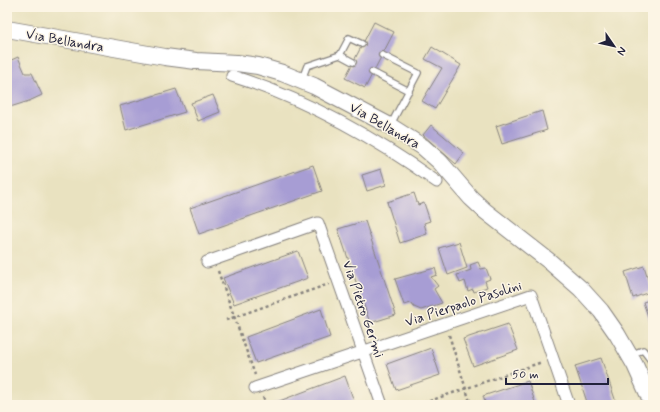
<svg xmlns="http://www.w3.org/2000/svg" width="660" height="412" font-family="Mynerve,sans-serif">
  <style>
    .building { fill: #a79dd4 }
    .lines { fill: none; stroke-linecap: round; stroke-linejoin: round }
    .lane-casing { stroke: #86827e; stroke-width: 8 }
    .street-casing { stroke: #86827e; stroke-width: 13 }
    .secondary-casing { stroke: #86827e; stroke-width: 18 }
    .path { stroke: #86827e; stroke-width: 2.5; stroke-dasharray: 3 3; stroke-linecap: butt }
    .lane { stroke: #fff; stroke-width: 5.5 }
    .street { stroke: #fff; stroke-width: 11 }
    .secondary { stroke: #fff; stroke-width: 16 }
    .labels { text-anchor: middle; stroke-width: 3; stroke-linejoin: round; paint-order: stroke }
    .street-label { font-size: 14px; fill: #22223b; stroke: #fcf5e5 }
  </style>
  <rect width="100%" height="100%" fill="#fcf5e5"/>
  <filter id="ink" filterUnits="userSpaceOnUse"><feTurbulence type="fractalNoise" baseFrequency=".025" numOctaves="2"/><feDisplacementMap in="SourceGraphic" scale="8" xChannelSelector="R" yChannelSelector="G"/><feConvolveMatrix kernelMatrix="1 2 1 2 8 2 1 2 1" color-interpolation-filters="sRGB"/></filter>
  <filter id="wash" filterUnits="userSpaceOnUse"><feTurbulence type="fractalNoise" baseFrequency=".012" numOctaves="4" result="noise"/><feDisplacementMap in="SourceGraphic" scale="16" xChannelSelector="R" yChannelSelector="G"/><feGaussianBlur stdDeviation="0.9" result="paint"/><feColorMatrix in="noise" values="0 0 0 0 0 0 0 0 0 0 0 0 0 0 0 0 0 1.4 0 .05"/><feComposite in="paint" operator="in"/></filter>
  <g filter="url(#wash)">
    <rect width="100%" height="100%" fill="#e9e2c0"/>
    <g id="blocks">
      <path class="building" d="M374,22L394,32L365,88L345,78Z
        M432,47L461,65L435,109L422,101L442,68L425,59Z
        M18,57L25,73H32L42,95L29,101L10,107L7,99V62Z
        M176,89L185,112L126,130L120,106Z
        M213,95L220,112L198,121L191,103Z
        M542,111L547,130L502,144L496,126Z
        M431,125L464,153L456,164L423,135Z
        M313,165L322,191L199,234L190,208Z
        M381,169L386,185L367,191L362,175Z
        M414,193L418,205L424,203L430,221L424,223L427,234L400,243L387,202Z
        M365,221L396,315L370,323L338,229Z
        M459,242L467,268L448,275L439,248Z
        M298,251L308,278L234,304L223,278Z
        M478,262L481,269L486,268L490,279L485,281L487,287L474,292L473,289L468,291L465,281L460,283L457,275L471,270L470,265Z
        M644,266L652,291L633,298L625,272Z
        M435,268L437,275L431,277L438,286L434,289L442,303L421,310L414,307L411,303L404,305L395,279Z
        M653,299V331L643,302Z
        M321,309L330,337L256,363L246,337Z
        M508,324L518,350L473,366L463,339Z
        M431,348L440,375L396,390L387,364Z
        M601,358L617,405H588L575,366Z
        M345,376L355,404L269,405Z
        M528,381L536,405H486L483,396Z"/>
    </g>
  </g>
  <g filter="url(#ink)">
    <use href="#blocks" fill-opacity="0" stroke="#86827e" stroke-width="1"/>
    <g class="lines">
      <g class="lane-casing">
        <path id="lane" d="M340,55L353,62
          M382,55L418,73L390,126
          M372,72L409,91
          M302,79L307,66L340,55L349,38L362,44
          M630,355L643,350L653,363"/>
      </g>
      <g class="street-casing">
        <path id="street" d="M232,76C306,99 374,137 437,182
          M207,262L318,223L382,405
          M255,388L531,295L569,405"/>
      </g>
      <g class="secondary-casing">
        <path id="secondary" d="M7,29L165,57L196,61L237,63L258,66L282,73L314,86L390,126L423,147L440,162L471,198L485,211L549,261L581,289L601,311L617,334L635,365L653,405"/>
      </g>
      <path class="path" d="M218,271L255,375
        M226,320L329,284
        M449,335L471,405
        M263,397L266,405
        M418,405L542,362"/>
      <use href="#lane" class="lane"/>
      <use href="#street" class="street"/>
      <use href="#secondary" class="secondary"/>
    </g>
  </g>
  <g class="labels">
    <g class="street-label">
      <text transform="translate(65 40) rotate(10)" y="5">Via Bellandra</text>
      <text transform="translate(385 125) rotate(30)" y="5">Via Bellandra</text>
      <text transform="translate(463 303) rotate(-18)" y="5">Via Pierpaolo Pasolini</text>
      <text transform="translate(364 309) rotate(71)" y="5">Via Pietro Germi</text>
    </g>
  </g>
  <rect width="660" height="412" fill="none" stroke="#fcf5e5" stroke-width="24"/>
  <g transform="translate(614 46) rotate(124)" stroke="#fcf5e5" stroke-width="3" paint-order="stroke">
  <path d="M0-3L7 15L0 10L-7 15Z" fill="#22223b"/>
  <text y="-6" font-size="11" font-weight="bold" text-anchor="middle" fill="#22223b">N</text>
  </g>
  <path d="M506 378v6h102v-6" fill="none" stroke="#22223b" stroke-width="2"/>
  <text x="512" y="378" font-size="12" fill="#22223b" stroke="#fcf5e5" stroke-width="3" paint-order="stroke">50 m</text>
</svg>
